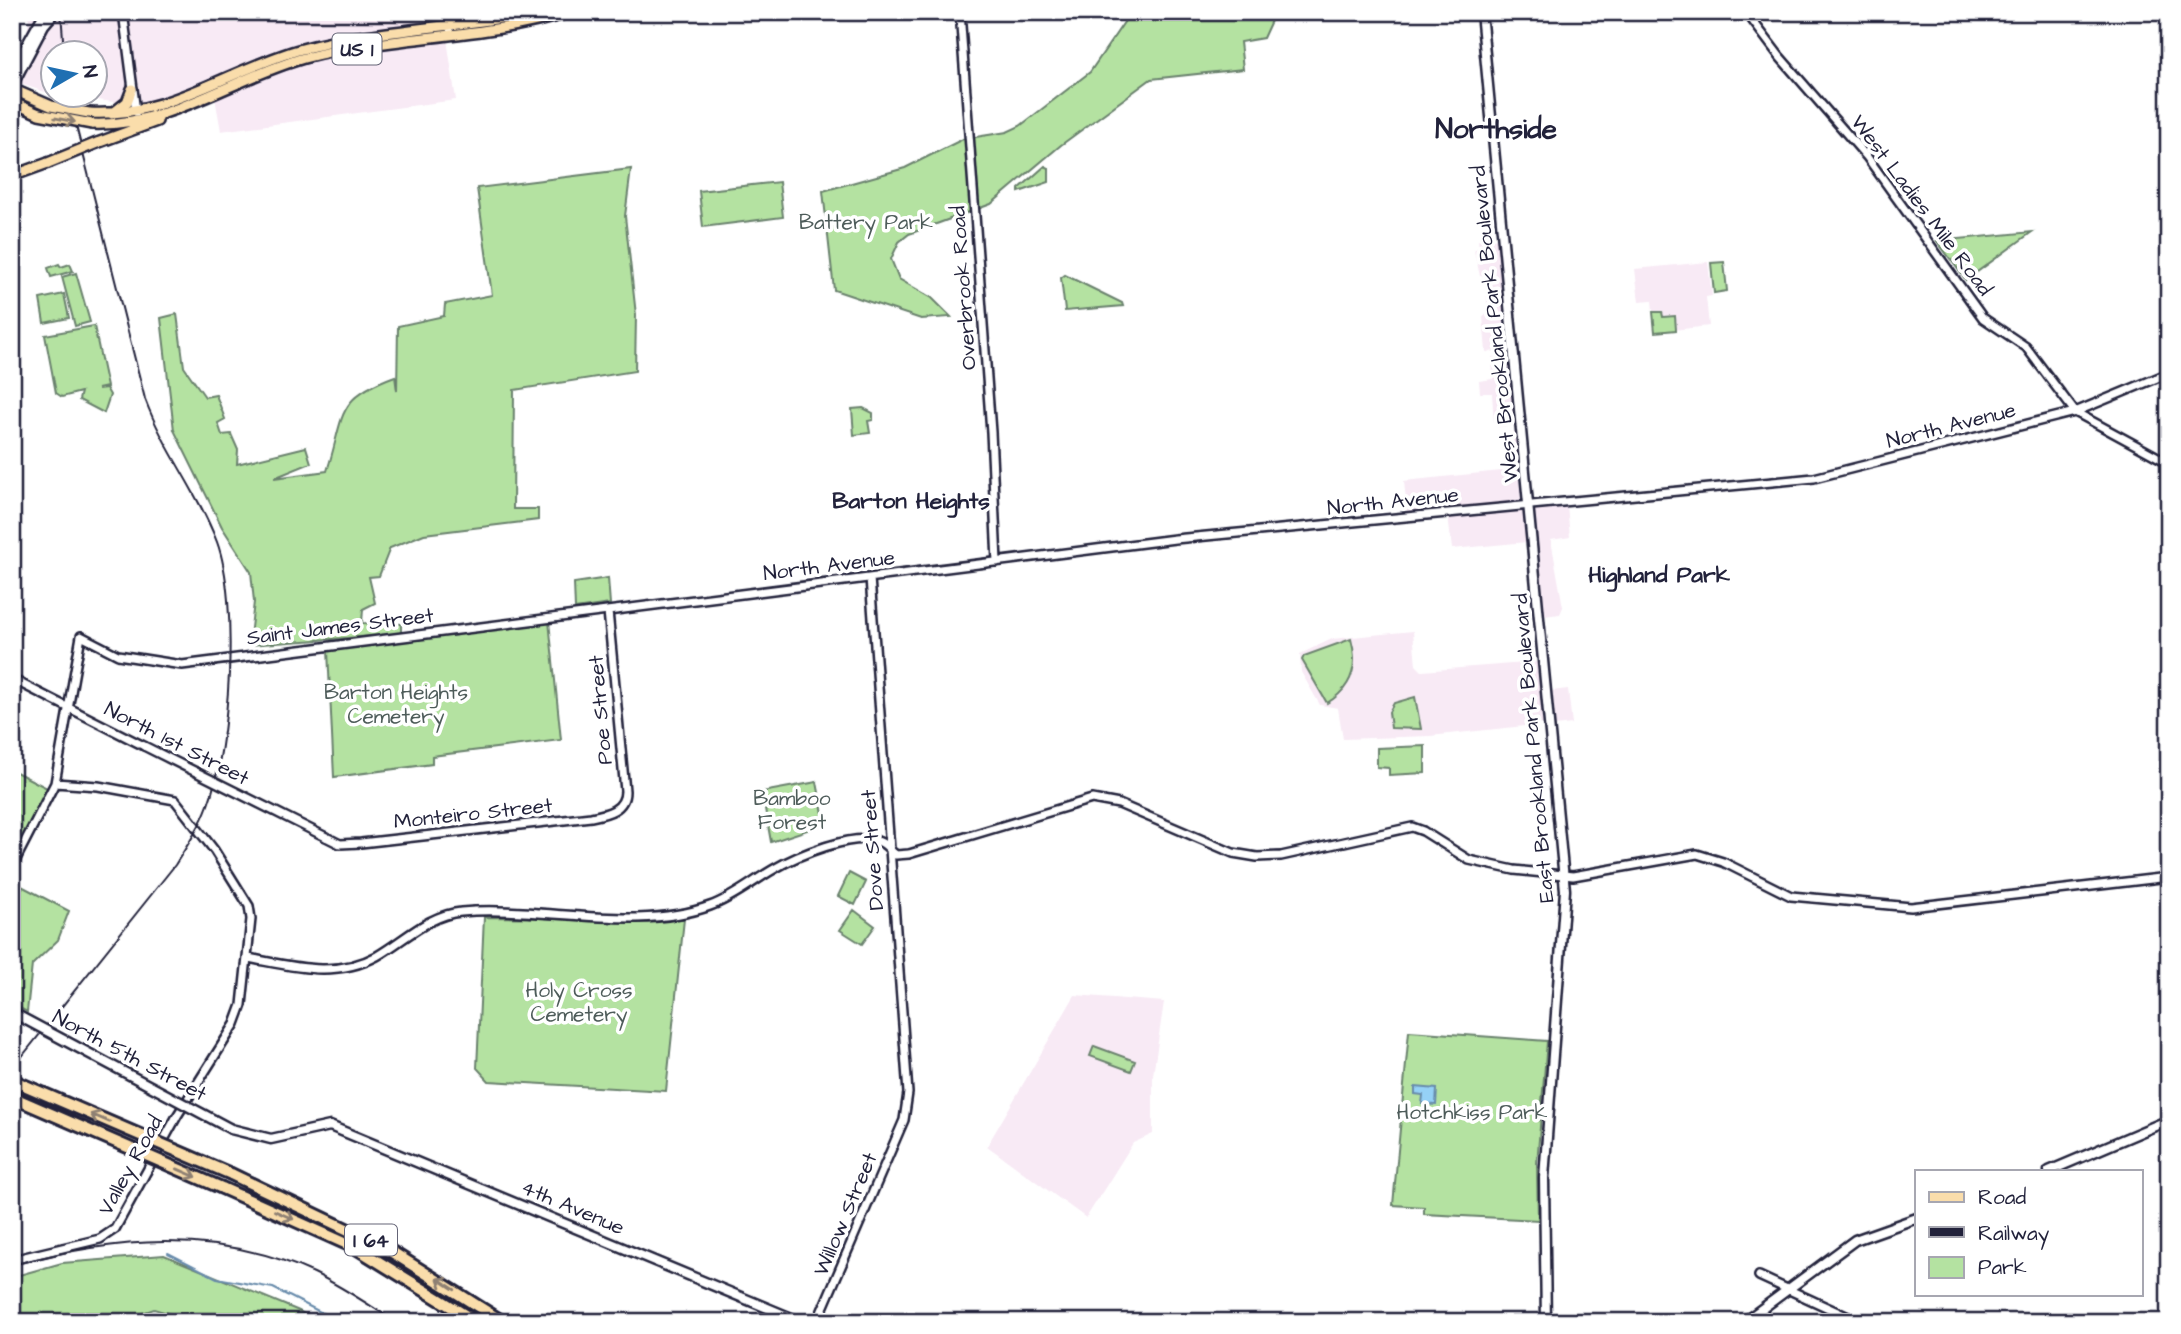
<svg xmlns="http://www.w3.org/2000/svg" width="2181" height="1334" font-family="'Architects Daughter',sans-serif">
  <style>
    .built { fill: #f8eaf5 }
    .green { fill: #b4e2a1; stroke: #6b826e; stroke-width: 2 }
    .water { fill: #95d1f6; stroke: #678bab; stroke-width: 2 }
    .lines { fill: none; stroke-linecap: round; stroke-linejoin: round }
    .stream { stroke: #678bab; stroke-width: 2 }
    .tertiary-casing { stroke: #22223b; stroke-width: 12 }
    .secondary-casing { stroke: #22223b; stroke-width: 13 }
    .primary-casing { stroke: #22223b; stroke-width: 14 }
    .motorway-casing { stroke: #22223b; stroke-width: 16 }
    .tertiary { stroke: #fff; stroke-width: 7 }
    .secondary { stroke: #fff; stroke-width: 8 }
    .primary { stroke: #faddab; stroke-width: 9 }
    .motorway { stroke: #faddab; stroke-width: 10 }
    .rail { stroke: #22223b; stroke-width: 2 }
    .tertiary-bridge-casing { stroke: #22223b; stroke-width: 12; stroke-linecap: butt }
    .secondary-bridge-casing { stroke: #22223b; stroke-width: 13; stroke-linecap: butt }
    .primary-bridge-casing { stroke: #22223b; stroke-width: 14; stroke-linecap: butt }
    .motorway-bridge-casing { stroke: #22223b; stroke-width: 16; stroke-linecap: butt }
    .tertiary-bridge { stroke: #fff; stroke-width: 7 }
    .secondary-bridge { stroke: #fff; stroke-width: 8 }
    .primary-bridge { stroke: #faddab; stroke-width: 9 }
    .motorway-bridge { stroke: #faddab; stroke-width: 10 }
    .oneway { stroke: #8e8073 }
    .labels { text-anchor: middle; stroke-width: 7; stroke-linejoin: round; paint-order: stroke }
    .shield { fill: #fff; stroke: #646476; stroke-width: 2 }
    .shield-label { font-size: 19px; font-weight: bold; fill: #22223b }
    .street-label { font-size: 21px; fill: #22223b; stroke: #fff }
    .park-label { font-size: 21px; fill: #4e5c5a; stroke: #fff }
    .neighbourhood-label { font-size: 23px; font-weight: bold; fill: #22223b; stroke: #fff }
    .district-label { font-size: 28px; font-weight: bold; fill: #22223b; stroke: #fff }
  </style>
  <rect width="100%" height="100%" fill="#fff"/>
  <filter id="ink" filterUnits="userSpaceOnUse"><feTurbulence type="fractalNoise" baseFrequency=".0143" numOctaves="2"/><feDisplacementMap in="SourceGraphic" scale="14" xChannelSelector="R" yChannelSelector="G"/><feConvolveMatrix kernelMatrix="1 2 1 2 8 2 1 2 1" color-interpolation-filters="sRGB"/></filter>
  <g filter="url(#ink)">
    <path class="built" d="M17,12H443L456,100L221,131L212,81L138,105L57,95L94,94V52H52V94L20,84L29,18Z
      M1499,238L1510,350L1486,352L1483,317L1488,313L1485,276H1480L1474,250L1479,247L1478,240Z
      M1708,262L1712,296L1706,297L1709,326L1655,332L1652,301L1639,302L1635,269Z
      M1509,356L1516,425L1497,427L1494,424L1492,393H1480L1479,381L1493,379L1492,357Z
      M1518,432L1521,467L1508,469L1505,433Z
      M1520,469L1523,501L1407,512L1404,481Z
      M1567,506L1570,537L1551,540L1563,607L1560,614L1544,616L1534,508Z
      M1524,510L1527,542L1452,549L1448,516Z
      M1413,631L1416,665L1422,671L1537,662L1543,724L1430,736L1343,739L1338,708L1320,705L1301,672L1300,654L1332,639Z
      M1568,689L1572,724L1555,726L1551,691Z
      M1075,995L1164,1002L1153,1075V1134L1133,1143L1086,1218L987,1146Z"/>
    <path class="green" d="M1131,12H1275L1263,38L1240,42L1243,69L1151,79L1061,145L991,204L909,234L899,242L891,259L899,279L932,298L951,317L921,319L834,290L823,191L905,168L963,139L1007,132L1020,126L1090,72Z
      M1045,166L1049,168V182L1019,192V189Z
      M631,169L625,216L636,315L635,371L514,390L513,509H538V520L424,534L390,548L379,576L369,577L375,603L363,609L362,623L401,624V634L249,645L254,602L251,572L222,527L174,430L161,318L177,314L184,367L205,397L216,395L225,419L218,423L222,435L231,434L238,450L237,464L306,447L311,463L274,478L327,471C345,416 334,398 395,376L397,391L398,326L444,316L445,304L492,295L477,188Z
      M779,182L783,217L703,227L699,191Z
      M2032,232L1966,280L1937,241Z
      M1724,262L1727,291L1714,293L1711,263Z
      M59,264L61,267L70,264L73,271L51,277L48,268Z
      M76,273L90,322L75,326L62,277Z
      M1065,275L1122,303L1123,306L1065,311L1061,278Z
      M64,294L69,318L44,323L40,299Z
      M1653,312H1662L1663,317L1675,316L1676,330L1655,332Z
      M94,326L107,387L98,389L106,388L110,395L104,413L79,400L81,392L62,397L56,393L45,335Z
      M863,408L873,413V420L868,421L870,433L854,435L852,409Z
      M608,578L610,604L575,609L574,583Z
      M549,621L561,740L432,756V764L334,777L328,650Z
      M1351,639C1359,667 1352,688 1327,703L1302,660L1304,656Z
      M1415,697L1421,729L1391,728L1389,712L1394,703Z
      M1425,746V773L1389,775V768L1377,767V748Z
      M12,770L49,789L12,859Z
      M817,782L825,824L771,842L762,792Z
      M849,873L866,882L855,905L838,896Z
      M12,881L69,911L58,940L32,965L27,1012L12,1004Z
      M854,910L875,926L862,944L840,930Z
      M484,917L684,919L666,1091L489,1081L477,1068Z
      M1409,1031L1547,1041L1537,1164L1538,1220L1424,1214V1207L1393,1205Z
      M1094,1046L1135,1061L1131,1071L1090,1056Z
      M164,1255L299,1311L317,1322H198L154,1309L116,1322L83,1319L78,1322H12V1277L62,1263Z"/>
    <path class="water" d="M1415,1087L1437,1089L1436,1105L1422,1104L1423,1095L1415,1094Z"/>
    <g class="lines">
      <path class="stream" d="M168,1253L217,1278L273,1288L340,1322"/>
      <g class="tertiary-casing">
        <path id="tertiary" d="M123,12L136,112
          M447,12L450,29
          M960,12L991,432L997,562
          M1746,12L1780,57L1867,157L1983,318L2026,347L2075,412L2169,463
          M12,679L144,746
          M326,837L340,844L361,843L591,817C607,814 625,810 625,791L608,611
          M12,867L55,783L81,636L118,655L182,665L1175,539L1814,478L2075,412L2169,373
          M248,958C292,966 335,979 377,956C405,940 428,915 461,912C539,905 637,933 710,906C733,898 753,881 774,869C796,856 855,831 880,842C886,844 890,851 896,855L909,854L1092,799L1119,804L1233,853L1257,857L1281,856L1412,827L1423,831L1469,860L1514,870L1573,876L1697,854L1723,862L1791,896L1911,907L2169,877
          M12,1260L100,1239L115,1229L177,1116L235,1024L242,1005L251,919L249,906L214,850L175,800L98,786L55,783
          M1759,1276L1859,1322
          M817,1322L904,1120L908,1093L870,578"/>
      </g>
      <g class="secondary-casing">
        <path id="secondary" d="M1481,12L1565,890L1544,1178L1546,1322
          M12,71L45,12
          M12,86L44,25L55,12
          M231,1129L271,1139L330,1126L801,1322
          M2049,1171L2169,1120
          M1744,1322L1855,1240L1917,1218"/>
      </g>
      <g class="primary-casing">
        <path id="primary" d="M12,31V63
          M12,102L39,114
          M89,113C168,118 229,69 302,49C377,29 458,28 534,12
          M112,114L127,102L132,89
          M92,124C169,127 232,78 304,58C391,35 484,39 571,12
          M97,143L157,121
          M12,176L48,163"/>
      </g>
      <g class="motorway-casing">
        <path id="motorway" d="M231,1174L384,1247L503,1322
          M222,1188L356,1248L476,1322"/>
      </g>
      <use href="#tertiary" class="tertiary"/>
      <use href="#secondary" class="secondary"/>
      <use href="#primary" class="primary"/>
      <use href="#motorway" class="motorway"/>
      <path class="rail" d="M61,12L64,52
        M12,1069L175,865C187,846 200,827 208,805C230,745 239,602 217,542C198,492 164,450 145,399L68,94
        M12,1265C112,1238 217,1228 314,1273C343,1287 369,1305 396,1322"/>
      <g class="tertiary-bridge-casing">
        <path id="tertiary-bridge" d="M144,746L326,837"/>
      </g>
      <g class="secondary-bridge-casing">
        <path id="secondary-bridge" d="M15,1014L231,1129"/>
      </g>
      <g class="primary-bridge-casing">
        <path id="primary-bridge" d="M12,89L51,106L89,113
          M39,114L92,124
          M48,163L97,143"/>
      </g>
      <g class="motorway-bridge-casing">
        <path id="motorway-bridge" d="M12,1080L231,1174
          M12,1097L222,1188"/>
      </g>
      <use href="#tertiary-bridge" class="tertiary-bridge"/>
      <use href="#secondary-bridge" class="secondary-bridge"/>
      <use href="#primary-bridge" class="primary-bridge"/>
      <use href="#motorway-bridge" class="motorway-bridge"/>
    </g>
    <defs><path id="oneway-shaft" d="M-6 0H5M1.5-3L5.5 0L1.5 3" fill="none" stroke-width="1.6" stroke-linecap="round" stroke-linejoin="round" transform="scale(1.75)"/></defs>
    <g class="oneway">
      <use href="#oneway-shaft" transform="translate(65 120) rotate(11)"/>
      <use href="#oneway-shaft" transform="translate(100 1118) rotate(-157)"/>
      <use href="#oneway-shaft" transform="translate(187 1173) rotate(23)"/>
      <use href="#oneway-shaft" transform="translate(284 1215) rotate(24)"/>
      <use href="#oneway-shaft" transform="translate(446 1284) rotate(-147)"/>
    </g>
  </g>
  <g class="labels">
    <g class="shield">
      <rect x="332.5" y="33.5" width="49" height="31" rx="5"/>
      <rect x="345" y="1224.5" width="52" height="31" rx="5"/>
    </g>
    <g class="shield-label">
      <text x="357" y="56">US 1</text>
      <text x="371" y="1247">I 64</text>
    </g>
    <g class="street-label">
      <text transform="translate(1922 205) rotate(53)" y="7">West Ladies Mile Road</text>
      <text transform="translate(963 288) rotate(-94)" y="7">Overbrook Road</text>
      <text transform="translate(1494 324) rotate(-96)" y="7">West Brookland Park Boulevard</text>
      <text transform="translate(1951 425) rotate(-14)" y="7">North Avenue</text>
      <text transform="translate(1393 501) rotate(-6)" y="7">North Avenue</text>
      <text transform="translate(829 565) rotate(-7)" y="7">North Avenue</text>
      <text transform="translate(340 626) rotate(-7)" y="7">Saint James Street</text>
      <text transform="translate(600 710) rotate(-95)" y="7">Poe Street</text>
      <text transform="translate(177 743) rotate(27)" y="7">North 1st Street</text>
      <text transform="translate(1533 748) rotate(-95)" y="7">East Brookland Park Boulevard</text>
      <text transform="translate(473 813) rotate(-6)" y="7">Monteiro Street</text>
      <text transform="translate(872 850) rotate(-94)" y="7">Dove Street</text>
      <text transform="translate(130 1055) rotate(28)" y="7">North 5th Street</text>
      <text transform="translate(130 1165) rotate(-61)" y="7">Valley Road</text>
      <text transform="translate(573 1207) rotate(23)" y="7">4th Avenue</text>
      <text transform="translate(845 1214) rotate(-67)" y="7">Willow Street</text>
    </g>
    <g class="park-label">
      <text x="866" y="229">Battery Park</text>
      <text x="396" y="699">Barton Heights<tspan x="396" dy="24">Cemetery</tspan></text>
      <text x="792" y="805">Bamboo<tspan x="792" dy="24">Forest</tspan></text>
      <text x="579" y="997">Holy Cross<tspan x="579" dy="24">Cemetery</tspan></text>
      <text x="1472" y="1119">Hotchkiss Park</text>
    </g>
    <g class="neighbourhood-label">
      <text x="911" y="508">Barton Heights</text>
      <text x="1659" y="582">Highland Park</text>
    </g>
    <g class="district-label">
      <text x="1496" y="138">Northside</text>
    </g>
  </g>
  <rect width="2181" height="1334" fill="none" stroke="#fff" stroke-width="42"/>
  <rect x="21" y="21" width="2139" height="1292" fill="none" stroke="#22223b" stroke-width="2.5" filter="url(#ink)"/>
  <rect x="1915" y="1170" width="228" height="126" fill="#ffffff" stroke="#a7a7b1" stroke-width="2"/>
  <rect x="1929" y="1192" width="35" height="10" fill="#faddab" stroke="#a7a7b1" stroke-width="2"/>
  <text x="1978" y="1204" font-size="21" fill="#22223b">Road</text>
  <rect x="1929" y="1227" width="35" height="10" fill="#22223b" stroke="#a7a7b1" stroke-width="2"/>
  <text x="1978" y="1240" font-size="21" fill="#22223b">Railway</text>
  <rect x="1929" y="1257" width="35" height="21" fill="#b4e2a1" stroke="#a7a7b1" stroke-width="2"/>
  <text x="1978" y="1274" font-size="21" fill="#22223b">Park</text>
  <g transform="translate(74 74) rotate(81)"><circle r="33" fill="#ffffff" stroke="#a7a7b1" stroke-width="2"/>
  <path d="M0-5L12 26L0 18L-12 26Z" fill="#1f6fb2"/>
  <text y="-10" font-size="19" font-weight="bold" text-anchor="middle" fill="#22223b">N</text>
  </g>
</svg>
